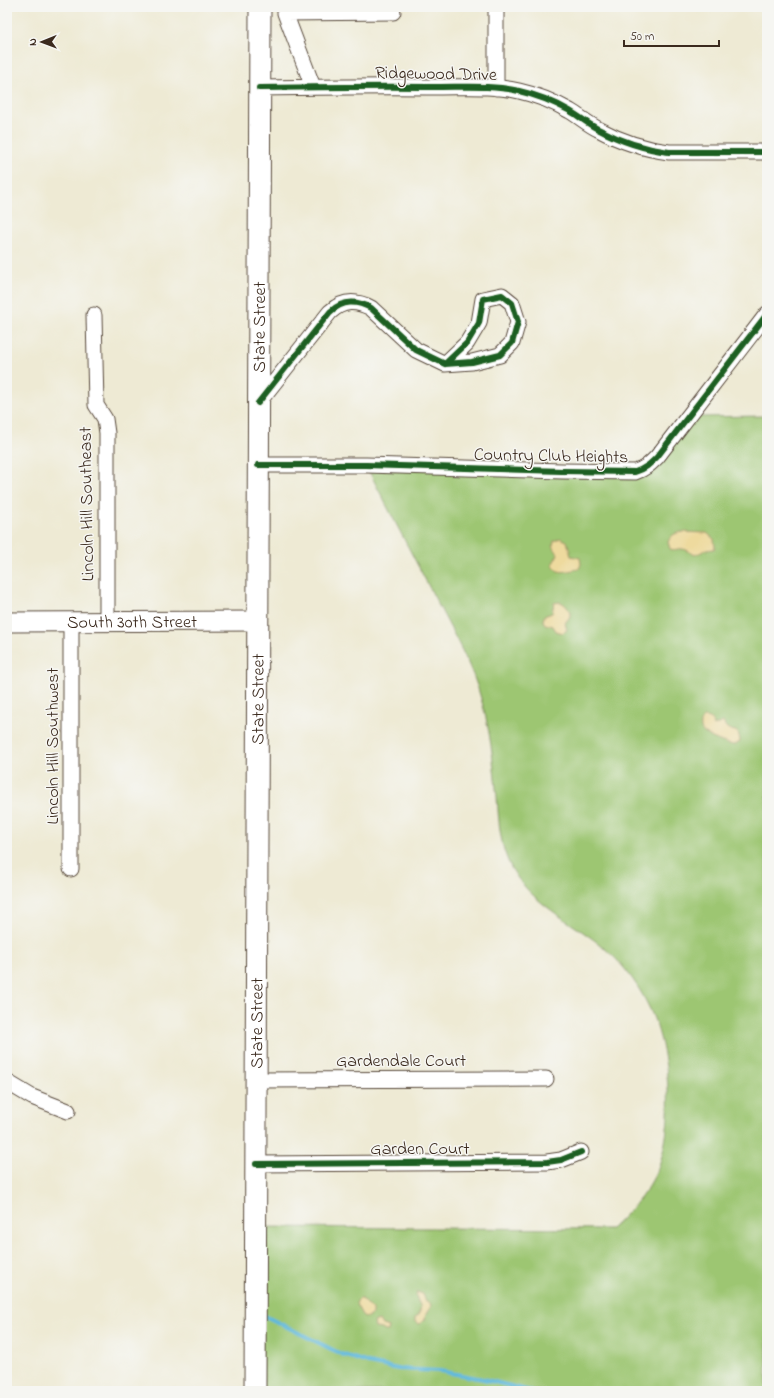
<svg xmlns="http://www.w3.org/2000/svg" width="774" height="1398" font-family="'Indie Flower',sans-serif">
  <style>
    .green { fill: #9dc672; stroke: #6c7848 }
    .sand { fill: #eeda9e; stroke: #94825e }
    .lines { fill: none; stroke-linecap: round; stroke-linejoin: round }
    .stream { stroke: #60b9de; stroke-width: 4 }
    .minor-casing { stroke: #564739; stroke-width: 17 }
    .tertiary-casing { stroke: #564739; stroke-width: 21 }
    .secondary-casing { stroke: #564739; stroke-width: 23 }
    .minor { stroke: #fff; stroke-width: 15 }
    .tertiary { stroke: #fff; stroke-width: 19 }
    .secondary { stroke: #fff; stroke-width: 21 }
    .cycleway-casing { stroke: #f6f6f2; stroke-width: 8 }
    .cycleway { stroke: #1b5e20; stroke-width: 6 }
    .labels { text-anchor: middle; stroke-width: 3; stroke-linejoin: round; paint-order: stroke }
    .street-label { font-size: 18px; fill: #3b2a1e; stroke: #f6f6f2 }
  </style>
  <rect width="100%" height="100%" fill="#f6f6f2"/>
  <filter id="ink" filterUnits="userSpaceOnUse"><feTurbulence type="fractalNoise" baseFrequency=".025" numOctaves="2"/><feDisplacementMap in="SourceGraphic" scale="8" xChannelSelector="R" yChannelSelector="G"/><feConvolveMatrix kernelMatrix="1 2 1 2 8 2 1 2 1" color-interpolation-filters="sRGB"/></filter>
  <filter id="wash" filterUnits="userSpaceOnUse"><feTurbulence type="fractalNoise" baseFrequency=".012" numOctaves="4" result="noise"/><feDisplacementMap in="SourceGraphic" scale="16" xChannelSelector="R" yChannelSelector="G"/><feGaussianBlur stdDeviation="0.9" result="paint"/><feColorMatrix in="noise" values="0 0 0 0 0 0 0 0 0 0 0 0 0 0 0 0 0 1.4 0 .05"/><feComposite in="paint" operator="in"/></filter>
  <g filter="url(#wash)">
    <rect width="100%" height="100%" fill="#eeead4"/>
    <path class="green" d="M767,416V1391H255L256,1227L611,1229C628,1213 644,1197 655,1175C673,1137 671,1077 660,1037C653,1009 635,978 615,958C582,924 528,907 508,861C498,838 499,813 496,788C493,759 490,730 482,702C473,666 453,634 437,602C413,556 389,511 366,465L635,472L687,417Z"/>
    <path class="sand" d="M682,532L707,533L714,539L715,547L714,549L706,550L695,555C691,553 688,550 683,549C678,548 675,551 670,549L668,542C671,535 675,533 682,532Z
      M560,538L567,541L571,556L580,558L581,564L579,569C569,570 555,577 553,563L558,554C555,549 552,547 554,541Z
      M560,602C565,603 573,612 569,618C568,620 566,621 565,623L567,630L563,633L556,631L553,626L545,624L543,621L544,616L552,613L554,603Z
      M705,717C712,717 711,721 714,726L723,722C724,724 725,726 727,728C734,733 739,727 740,742L735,745C727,745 707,737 702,731C700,727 701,723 702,718Z
      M417,1292L423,1294L425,1300L430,1303L431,1306L426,1314L425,1320L419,1324L415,1321V1318C428,1305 413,1302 417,1292Z
      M358,1299H362L372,1309V1314C370,1316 366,1319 363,1317L356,1304Z
      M379,1320L382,1325L389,1327L388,1331H385L382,1329L375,1328L374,1322Z"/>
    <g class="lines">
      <path class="stream" d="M261,1314L341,1354L368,1363L398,1369L440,1371L483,1379L530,1391"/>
    </g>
  </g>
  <g filter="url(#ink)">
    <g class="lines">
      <g class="minor-casing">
        <path id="minor" d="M285,7V13L313,87
          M496,7V88
          M285,13L393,12
          M259,88C319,87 378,86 438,87C465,87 493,85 519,91C537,95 554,102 570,111C580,117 588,124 598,129C620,141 644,149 669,152H767
          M94,315L96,405L105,419L107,433V621
          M258,403L330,312C343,300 356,300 371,308L416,350L445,364L472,362L500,355L512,343L518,322L512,303L502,295L483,299L479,323L467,343L445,364
          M258,465H366L562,471L635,472C645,469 650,464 657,457L767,314
          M71,622V869
          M256,1080L546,1079
          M7,1082L32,1097L68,1111
          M256,1164L547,1162L561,1160L581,1152"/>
      </g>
      <g class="tertiary-casing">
        <g id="tertiary">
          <path id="s1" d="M7,622L258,621"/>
        </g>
      </g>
      <g class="secondary-casing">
        <g id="secondary">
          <path id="s2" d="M255,1391L260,7"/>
        </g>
      </g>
      <use href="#minor" class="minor"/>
      <use href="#tertiary" class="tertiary"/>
      <use href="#secondary" class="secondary"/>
      <g class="cycleway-casing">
        <path id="cycleway" d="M259,88C319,87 378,86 438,87C465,87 493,85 519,91C537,95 554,102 570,111C580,117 588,124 598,129C620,141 644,149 669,152H767
          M258,403L330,312C343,300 356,300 371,308L416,350L445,364L472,362L500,355L512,343L518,322L512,303L502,295L483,299L479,323L467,343L445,364
          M258,465H366L562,471L635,472C645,469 650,464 657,457L767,314
          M256,1164L547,1162L561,1160L581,1152"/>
      </g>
      <use href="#cycleway" class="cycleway"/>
    </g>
  </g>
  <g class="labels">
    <g class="street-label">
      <text transform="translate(436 73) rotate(1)" y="6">Ridgewood Drive</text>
      <text dy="6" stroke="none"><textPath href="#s2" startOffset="1064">State Street</textPath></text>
      <text transform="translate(551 455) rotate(1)" y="6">Country Club Heights</text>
      <text transform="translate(86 504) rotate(-91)" y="6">Lincoln Hill Southeast</text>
      <text dy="6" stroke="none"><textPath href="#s1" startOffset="125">South 30th Street</textPath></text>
      <text dy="6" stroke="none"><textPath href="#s2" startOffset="692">State Street</textPath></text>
      <text transform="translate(52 746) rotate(-90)" y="6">Lincoln Hill Southwest</text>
      <text dy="6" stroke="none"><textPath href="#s2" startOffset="368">State Street</textPath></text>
      <text x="401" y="1066">Gardendale Court</text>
      <text x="420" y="1154">Garden Court</text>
    </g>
  </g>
  <rect width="774" height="1398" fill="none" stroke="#f6f6f2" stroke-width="24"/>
  <g transform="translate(42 42) rotate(269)" stroke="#f6f6f2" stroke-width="3" paint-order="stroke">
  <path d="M0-3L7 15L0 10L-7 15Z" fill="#3b2a1e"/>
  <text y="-6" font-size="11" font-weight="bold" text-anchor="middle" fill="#3b2a1e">N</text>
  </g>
  <path d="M624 40v6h95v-6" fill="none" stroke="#3b2a1e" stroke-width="2"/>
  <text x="630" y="40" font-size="12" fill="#3b2a1e" stroke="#f6f6f2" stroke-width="3" paint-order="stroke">50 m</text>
</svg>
